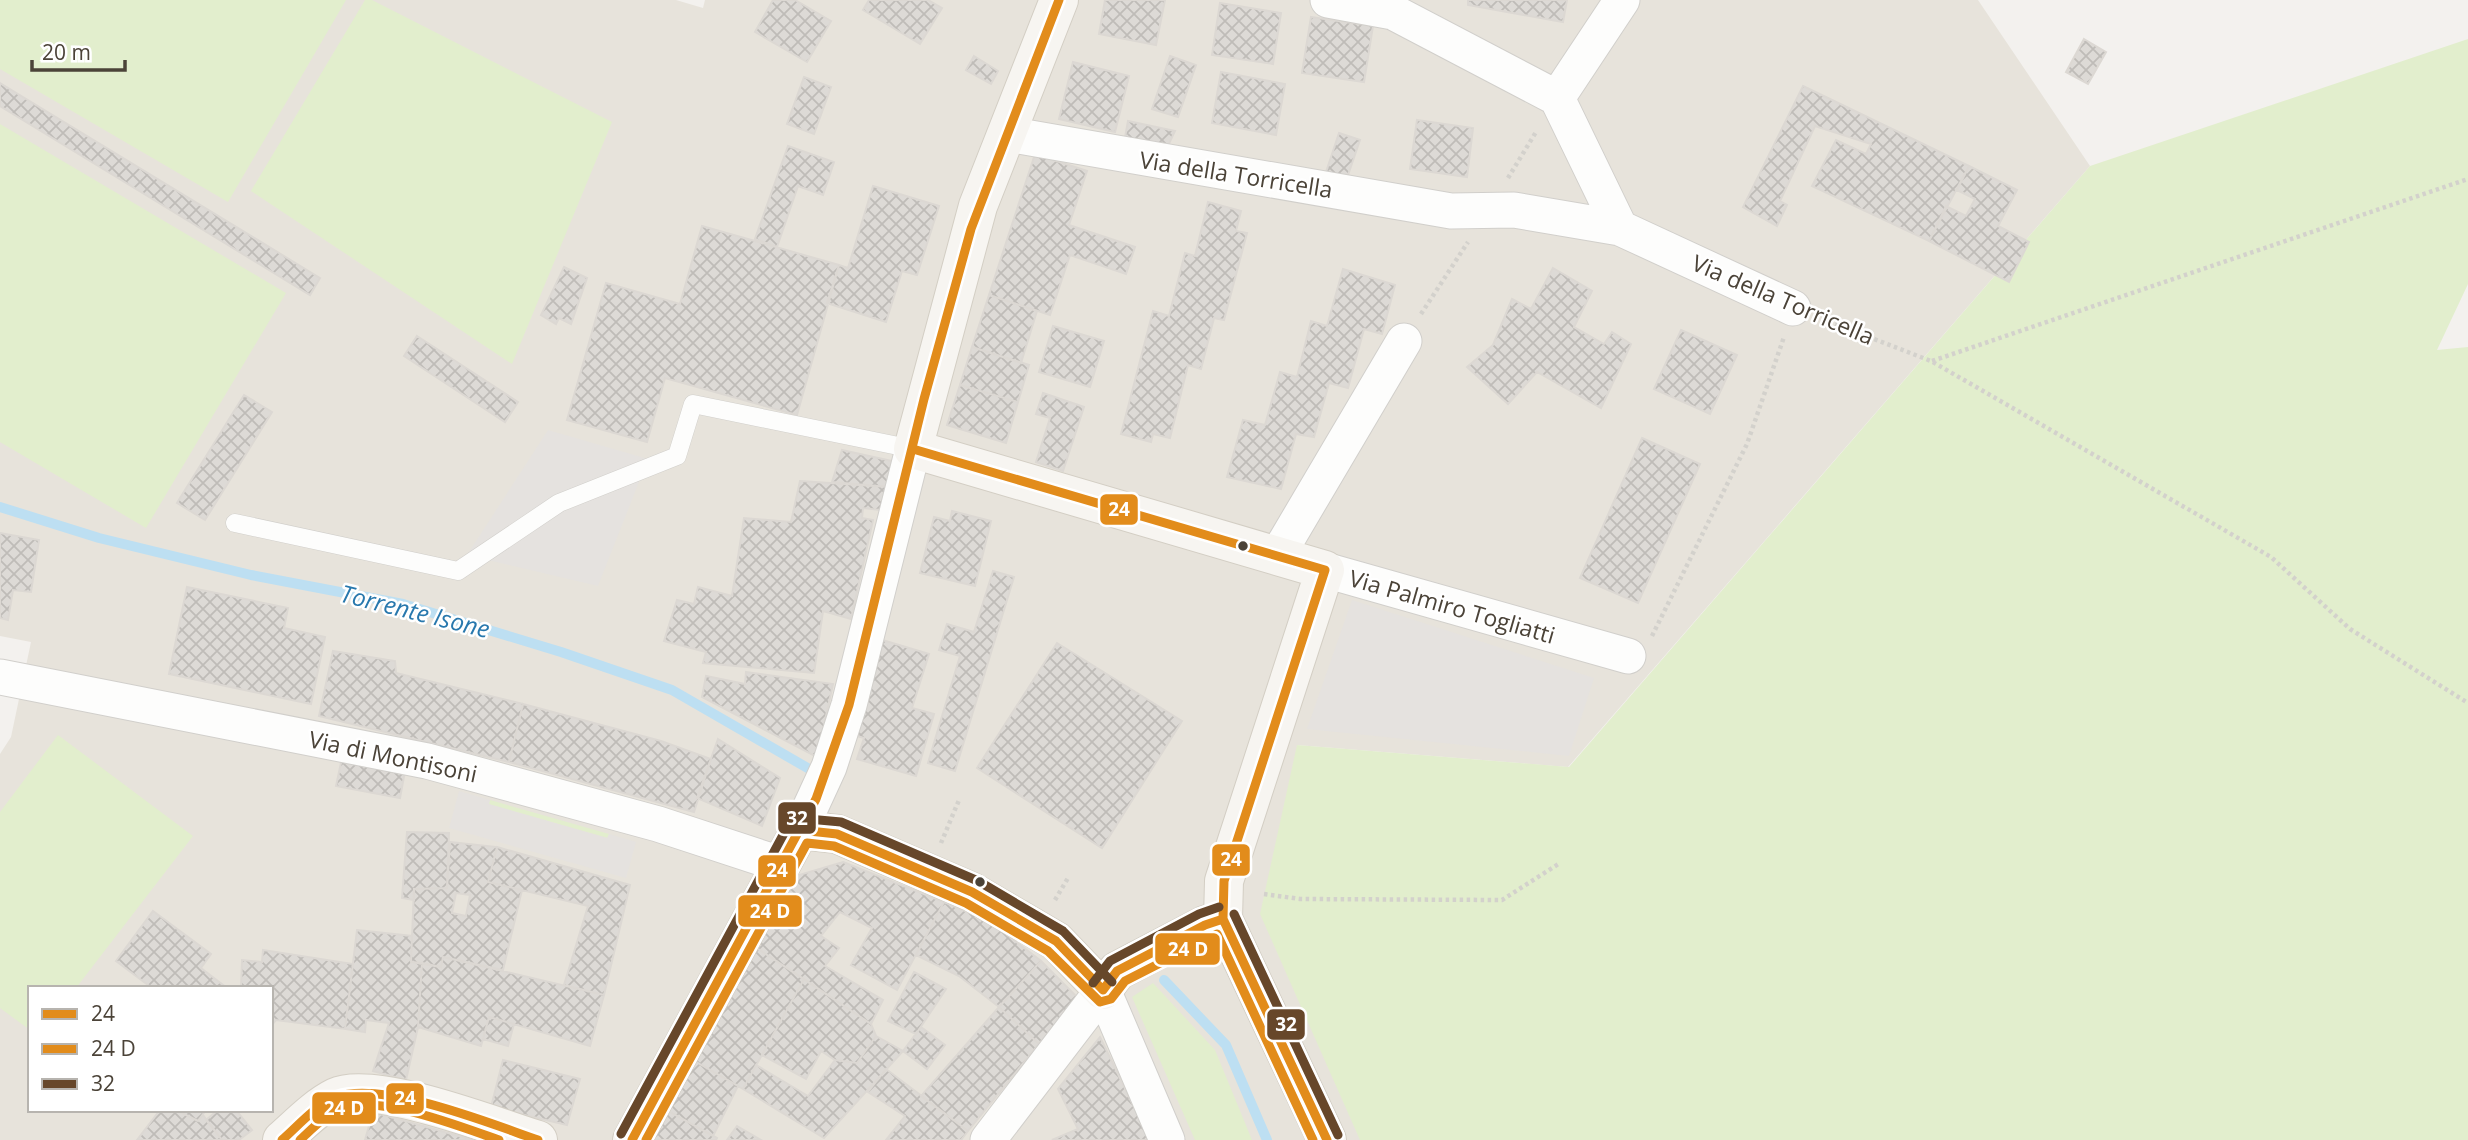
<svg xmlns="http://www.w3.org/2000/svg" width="2468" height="1140" font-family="'Open Sans',sans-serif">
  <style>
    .residential { fill: #e7e3db; fill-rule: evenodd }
    .green { fill: #e2eecd }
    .parking { fill: #e5e2df }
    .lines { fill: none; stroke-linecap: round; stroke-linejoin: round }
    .stream { stroke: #bddff2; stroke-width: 10 }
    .building { fill: url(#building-cross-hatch); stroke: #dcd8d3; stroke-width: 2; fill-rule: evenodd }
    .lane-casing { stroke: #d1cfcb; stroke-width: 19 }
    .street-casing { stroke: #d1cfcb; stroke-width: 37 }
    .secondary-casing { stroke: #d3cec4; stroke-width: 40 }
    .path { stroke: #d3d1cc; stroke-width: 4.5; stroke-dasharray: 3.5 3.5; stroke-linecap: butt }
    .lane { stroke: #fdfdfc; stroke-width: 18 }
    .street { stroke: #fdfdfc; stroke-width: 35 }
    .secondary { stroke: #f7f5f1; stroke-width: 38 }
    .bus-1-casing { stroke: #fff; stroke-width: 14 }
    .bus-2-casing { stroke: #fff; stroke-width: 14 }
    .bus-3-casing { stroke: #fff; stroke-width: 14 }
    .bus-1 { stroke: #e28c1b; stroke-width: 9 }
    .bus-2 { stroke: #e28c1b; stroke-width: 9 }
    .bus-3 { stroke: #67472a; stroke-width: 9 }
    .bus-dot { fill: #4b4338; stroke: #fff; stroke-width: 2.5 }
    .labels { text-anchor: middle; stroke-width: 5; stroke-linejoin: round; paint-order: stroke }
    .street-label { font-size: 23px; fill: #4b4338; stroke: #fff }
    .water-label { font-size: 24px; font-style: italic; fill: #2878ad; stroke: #fff }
    .line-badge { stroke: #fff; stroke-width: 2.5 }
    .badge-label { font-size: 19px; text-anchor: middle; font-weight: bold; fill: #fff }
  </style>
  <defs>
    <pattern id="building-cross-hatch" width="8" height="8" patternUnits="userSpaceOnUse" patternTransform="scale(1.75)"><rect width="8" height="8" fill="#dddad6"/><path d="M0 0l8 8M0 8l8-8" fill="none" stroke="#bfbcb8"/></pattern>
  </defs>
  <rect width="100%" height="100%" fill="#f3f1ee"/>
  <path class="residential" d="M0,0H676L703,8L705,0H1978L2090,166L1568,767L1297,745L1367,1140H0V754L11,737L31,642L0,636ZM30,988H271V1110H30Z"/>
  <path class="green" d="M0,0H346L228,202L0,69Z
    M365,0H372L612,122L512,364L251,191Z
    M2468,39V284L2437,350L2468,347V1140H1360L1260,914L1297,745L1569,767L2090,166Z
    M0,124L286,293L146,528L0,442Z
    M58,735L193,836L76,988H30V1030L0,1008V812Z
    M490,800L609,834L608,838L488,804Z
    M1153,983L1215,1050L1252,1140H1195L1132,997Z"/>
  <path class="parking" d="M548,430L648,459L598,586L467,555Z
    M1352,600L1594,678L1569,756L1307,729Z
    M459,791L490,800L489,804L607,838L609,834L636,842L626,878L449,828Z"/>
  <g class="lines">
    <path class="stream" d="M0,507L99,538L251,575L403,604L561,652L672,690L811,770
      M1164,980L1226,1045L1267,1140"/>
  </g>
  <path class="building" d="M773,0H795L831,21L807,62L755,32Z
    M869,0H928L942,8L920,44L863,10Z
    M1105,0H1165L1156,45L1099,34Z
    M1468,0H1567L1563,22L1468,5Z
    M1220,3L1281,13L1273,64L1212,55Z
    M1311,17L1373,26L1364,82L1302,73Z
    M2084,39L2106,52L2088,84L2066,72Z
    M974,56L998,71L991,84L966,70Z
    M1170,56L1196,65L1178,117L1152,109Z
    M1073,62L1129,76L1115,132L1059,119Z
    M1221,72L1285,84L1276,135L1212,123Z
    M804,77L831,87L814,134L787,124Z
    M0,83L320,278L310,295L0,106Z
    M1803,86L1969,166L1929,241L1812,186L1836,140L1866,154L1871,144L1815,126L1780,201L1787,205L1777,226L1743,207Z
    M1417,120L1473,128L1467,177L1410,169Z
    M1128,121L1175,131L1166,150L1124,143Z
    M1339,133L1360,140L1346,181L1325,175Z
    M788,146L834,162L823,195L798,186L777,247L755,239Z
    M1035,154L1087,171L1069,225L1135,247L1126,274L1070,255L1050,315L989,295Z
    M1969,166L2017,190L1998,226L2029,242L2009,282L1929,241L1946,206L1966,216L1975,199L1957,190Z
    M873,186L939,206L917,275L902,271L886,322L827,303L839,265L848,268Z
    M1208,202L1241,211L1236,231L1247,233L1224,320L1214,318L1201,369L1188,365L1170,438L1153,434L1151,442L1121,434L1153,311L1169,316L1185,253L1195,256Z
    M702,226L839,265L797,415L665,378L647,442L567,420L606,283L680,304Z
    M564,267L587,278L571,324L559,318L556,324L541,315Z
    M1553,268L1592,291L1574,327L1604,344L1612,332L1631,344L1601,408L1537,372L1508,404L1467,367L1493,345L1512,299L1531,309Z
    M1343,269L1395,285L1382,334L1364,329L1348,388L1329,383L1314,437L1296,434L1281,489L1227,477L1243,420L1265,425L1280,372L1297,377L1311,321L1327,326Z
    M989,295L1037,311L1021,363L972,347Z
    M1053,326L1104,341L1090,387L1039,372Z
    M1681,330L1737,355L1710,414L1654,389Z
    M417,336L518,402L505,422L404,356Z
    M972,347L1029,365L1018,402L960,385Z
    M960,385L1018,402L1006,443L947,425Z
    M1043,393L1084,407L1063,471L1036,462L1050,418L1036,414Z
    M244,395L272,412L205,520L177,503Z
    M1642,438L1700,464L1638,603L1580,578Z
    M842,450L892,461L889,487L832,482Z
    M800,481L889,487L880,510L863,508L862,518L873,520L851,619L823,611L814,673L703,663L706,652L664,641L677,600L694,604L698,587L732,596L744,518L791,522Z
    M952,511L991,521L975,586L920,573L934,517L950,521Z
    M0,533L39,540L31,592L13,590L8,620L0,618Z
    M993,571L1014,577L955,771L928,763L960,656L939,650L947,624L974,632Z
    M187,587L288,608L284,628L325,637L311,704L169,674Z
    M879,639L929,654L912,708L934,714L916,776L857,759L864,738L850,734Z
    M1057,643L1182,721L1102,848L977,768Z
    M333,651L395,661L396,673L523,704L509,762L319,716Z
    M746,672L833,684L817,757L702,697L706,676L745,684Z
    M523,704L661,741L711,759L694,812L509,762Z
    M718,739L780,778L762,826L697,798Z
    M342,758L405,771L400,798L336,786Z
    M407,832L449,833L447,888L414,889V900L402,898Z
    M450,842L497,847L488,882L522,890L503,970L443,957L441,967L411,962L414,889L447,888ZM456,893L470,895L466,916L452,913Z
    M497,847L630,885L604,995L564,985L588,906L488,882Z
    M843,862L944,902L897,990L851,965L872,928L840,912L821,936L839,948L825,966L883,1000L871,1024L755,947L799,875Z
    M944,902L989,921L1041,961L999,1007L959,976L916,955Z
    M153,911L211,954L201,968L227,988H152L116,961Z
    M357,930L412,936L411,962L422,963L418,1027L406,1080L373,1071L389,1023L366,1020L365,1032L345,1029Z
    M755,947L804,979L743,1089L691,1059Z
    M263,950L353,964L345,1029L276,1020L271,1026V988H241L242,960L262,962Z
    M443,957L604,995L590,1046L489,1017L481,1046L418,1027L422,963L441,967Z
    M1041,961L1078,998L1039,1044L999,1007Z
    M914,972L946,989L916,1034L888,1021Z
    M804,979L871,1024L876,1036L857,1063L835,1060L821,1051L806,1079L762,1055Z
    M999,1007L1039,1044L968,1131L921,1096Z
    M489,1017L514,1024L508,1046L483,1039Z
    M921,1027L945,1045L927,1069L903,1051Z
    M876,1036L903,1051L824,1138L743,1089L756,1065L808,1096L835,1060L857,1063Z
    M1100,1037L1150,1140H1052L1078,1129L1058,1089Z
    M691,1059L738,1086L713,1136L663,1108Z
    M503,1060L580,1079L567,1125L491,1107Z
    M886,1069L968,1131L961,1140H886L905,1116L868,1092Z
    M663,1108L717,1138L716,1140H646Z
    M160,1110H176L198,1121L203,1115L222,1140H137Z
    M176,1110H206L198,1121Z
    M218,1110H236L252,1130L239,1140H222L206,1120Z
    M373,1112L473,1140H365Z
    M737,1126L761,1140H727Z"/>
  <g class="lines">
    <g class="lane-casing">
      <path id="lane" d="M235,523L458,571L559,503L677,456L693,404L913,449"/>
    </g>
    <g class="street-casing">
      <path id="street" d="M1328,0L1393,12L1557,98L1620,228
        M1557,98L1622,0
        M1007,134L1451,211L1514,210L1620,228L1793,308
        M1277,556L1404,341
        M1325,570L1628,656
        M0,677L427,761L658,824L780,864
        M800,830L829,767L849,705L913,449
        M1103,990L1167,1140
        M988,1140L1103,990"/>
    </g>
    <g class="secondary-casing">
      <path id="secondary" d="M1059,0L978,206L913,449L1325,570L1224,881L1223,919L1327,1140
        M282,1140C299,1125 316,1107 336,1097C373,1079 496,1127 538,1140
        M632,1140L800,830L837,834L972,892L1056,941L1103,990L1117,971L1205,925L1223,919"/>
    </g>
    <path class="path" d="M1508,178L1536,132
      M1421,314L1468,242
      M1822,319L1931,361L2271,557L2350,629L2468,703
      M1932,361L2468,179
      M1652,636L1747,444L1784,337
      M941,843L959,800
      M1264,894L1300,899L1502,900L1560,863
      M1055,900L1068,878"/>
    <use href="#lane" class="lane"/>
    <use href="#street" class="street"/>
    <use href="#secondary" class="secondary"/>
    <g class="bus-1-casing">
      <path id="bus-1" d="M913,449L1325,570
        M1325,570L1224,881L1223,919L1327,1140
        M800,830L837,834L972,892L1056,941L1103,990
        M1103,990L1117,971L1205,925L1223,919
        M282,1140C298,1126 316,1105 336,1097C383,1080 491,1124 538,1140
        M632,1140L816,799L849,705L924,399L971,229L1059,0"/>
    </g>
    <g class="bus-2-casing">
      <path id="bus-2" d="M300,1140C312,1129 324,1116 339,1109C377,1093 461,1127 499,1140
        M646,1140L807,843L834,846L966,903L1048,951L1100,1002L1111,999L1125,981L1217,934L1313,1140"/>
    </g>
    <g class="bus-3-casing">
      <path id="bus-3" d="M1234,914L1338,1135
        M1093,983L1110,961L1199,914L1219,907
        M621,1134L789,824L797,818L841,822L978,881L1063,931L1112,982"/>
    </g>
    <use href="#bus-1" class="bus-1"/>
    <use href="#bus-2" class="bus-2"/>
    <use href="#bus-3" class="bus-3"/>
  </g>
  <g class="bus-dot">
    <circle cx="1243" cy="546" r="6"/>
    <circle cx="980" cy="882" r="6"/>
  </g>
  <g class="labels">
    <g class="street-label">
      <text transform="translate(1236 175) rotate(9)" y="8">Via della Torricella</text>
      <text transform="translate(1783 300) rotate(23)" y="8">Via della Torricella</text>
      <text transform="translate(1452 607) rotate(16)" y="8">Via Palmiro Togliatti</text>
      <text transform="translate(393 757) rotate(12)" y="8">Via di Montisoni</text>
    </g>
    <g class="water-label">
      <text transform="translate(415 612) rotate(14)" y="8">Torrente Isone</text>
    </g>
  </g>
  <g class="line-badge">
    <rect x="1099" y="493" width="40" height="33" rx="7" fill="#e28c1b"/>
    <rect x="777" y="801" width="40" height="34" rx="7" fill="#67472a"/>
    <rect x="1211" y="843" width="40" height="34" rx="7" fill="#e28c1b"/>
    <rect x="757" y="854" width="40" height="34" rx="7" fill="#e28c1b"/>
    <rect x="737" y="894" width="66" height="34" rx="7" fill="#e28c1b"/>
    <rect x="1154" y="932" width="67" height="34" rx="7" fill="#e28c1b"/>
    <rect x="1266" y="1008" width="40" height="33" rx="7" fill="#67472a"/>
    <rect x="385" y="1082" width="40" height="33" rx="7" fill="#e28c1b"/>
    <rect x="311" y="1091" width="66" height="34" rx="7" fill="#e28c1b"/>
  </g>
  <g class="badge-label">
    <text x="1119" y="516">24</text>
    <text x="797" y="825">32</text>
    <text x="1231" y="866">24</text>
    <text x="777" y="877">24</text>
    <text x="770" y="918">24 D</text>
    <text x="1188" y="956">24 D</text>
    <text x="1286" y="1031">32</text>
    <text x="405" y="1105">24</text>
    <text x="344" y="1115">24 D</text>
  </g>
  <rect x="28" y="986" width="245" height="126" fill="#ffffff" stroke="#b7b4af" stroke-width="2"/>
  <rect x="42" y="1009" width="35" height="10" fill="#e28c1b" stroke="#b7b4af" stroke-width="2"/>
  <text x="91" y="1021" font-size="21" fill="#4b4338">24</text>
  <rect x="42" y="1044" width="35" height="10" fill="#e28c1b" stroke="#b7b4af" stroke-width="2"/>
  <text x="91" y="1056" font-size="21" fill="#4b4338">24 D</text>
  <rect x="42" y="1079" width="35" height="10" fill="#67472a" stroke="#b7b4af" stroke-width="2"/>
  <text x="91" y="1091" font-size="21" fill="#4b4338">32</text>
  <path d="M32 60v10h93v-10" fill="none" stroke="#4b4338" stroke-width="3.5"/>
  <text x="42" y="60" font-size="21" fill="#4b4338" stroke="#ffffff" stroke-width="5" paint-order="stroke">20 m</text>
</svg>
